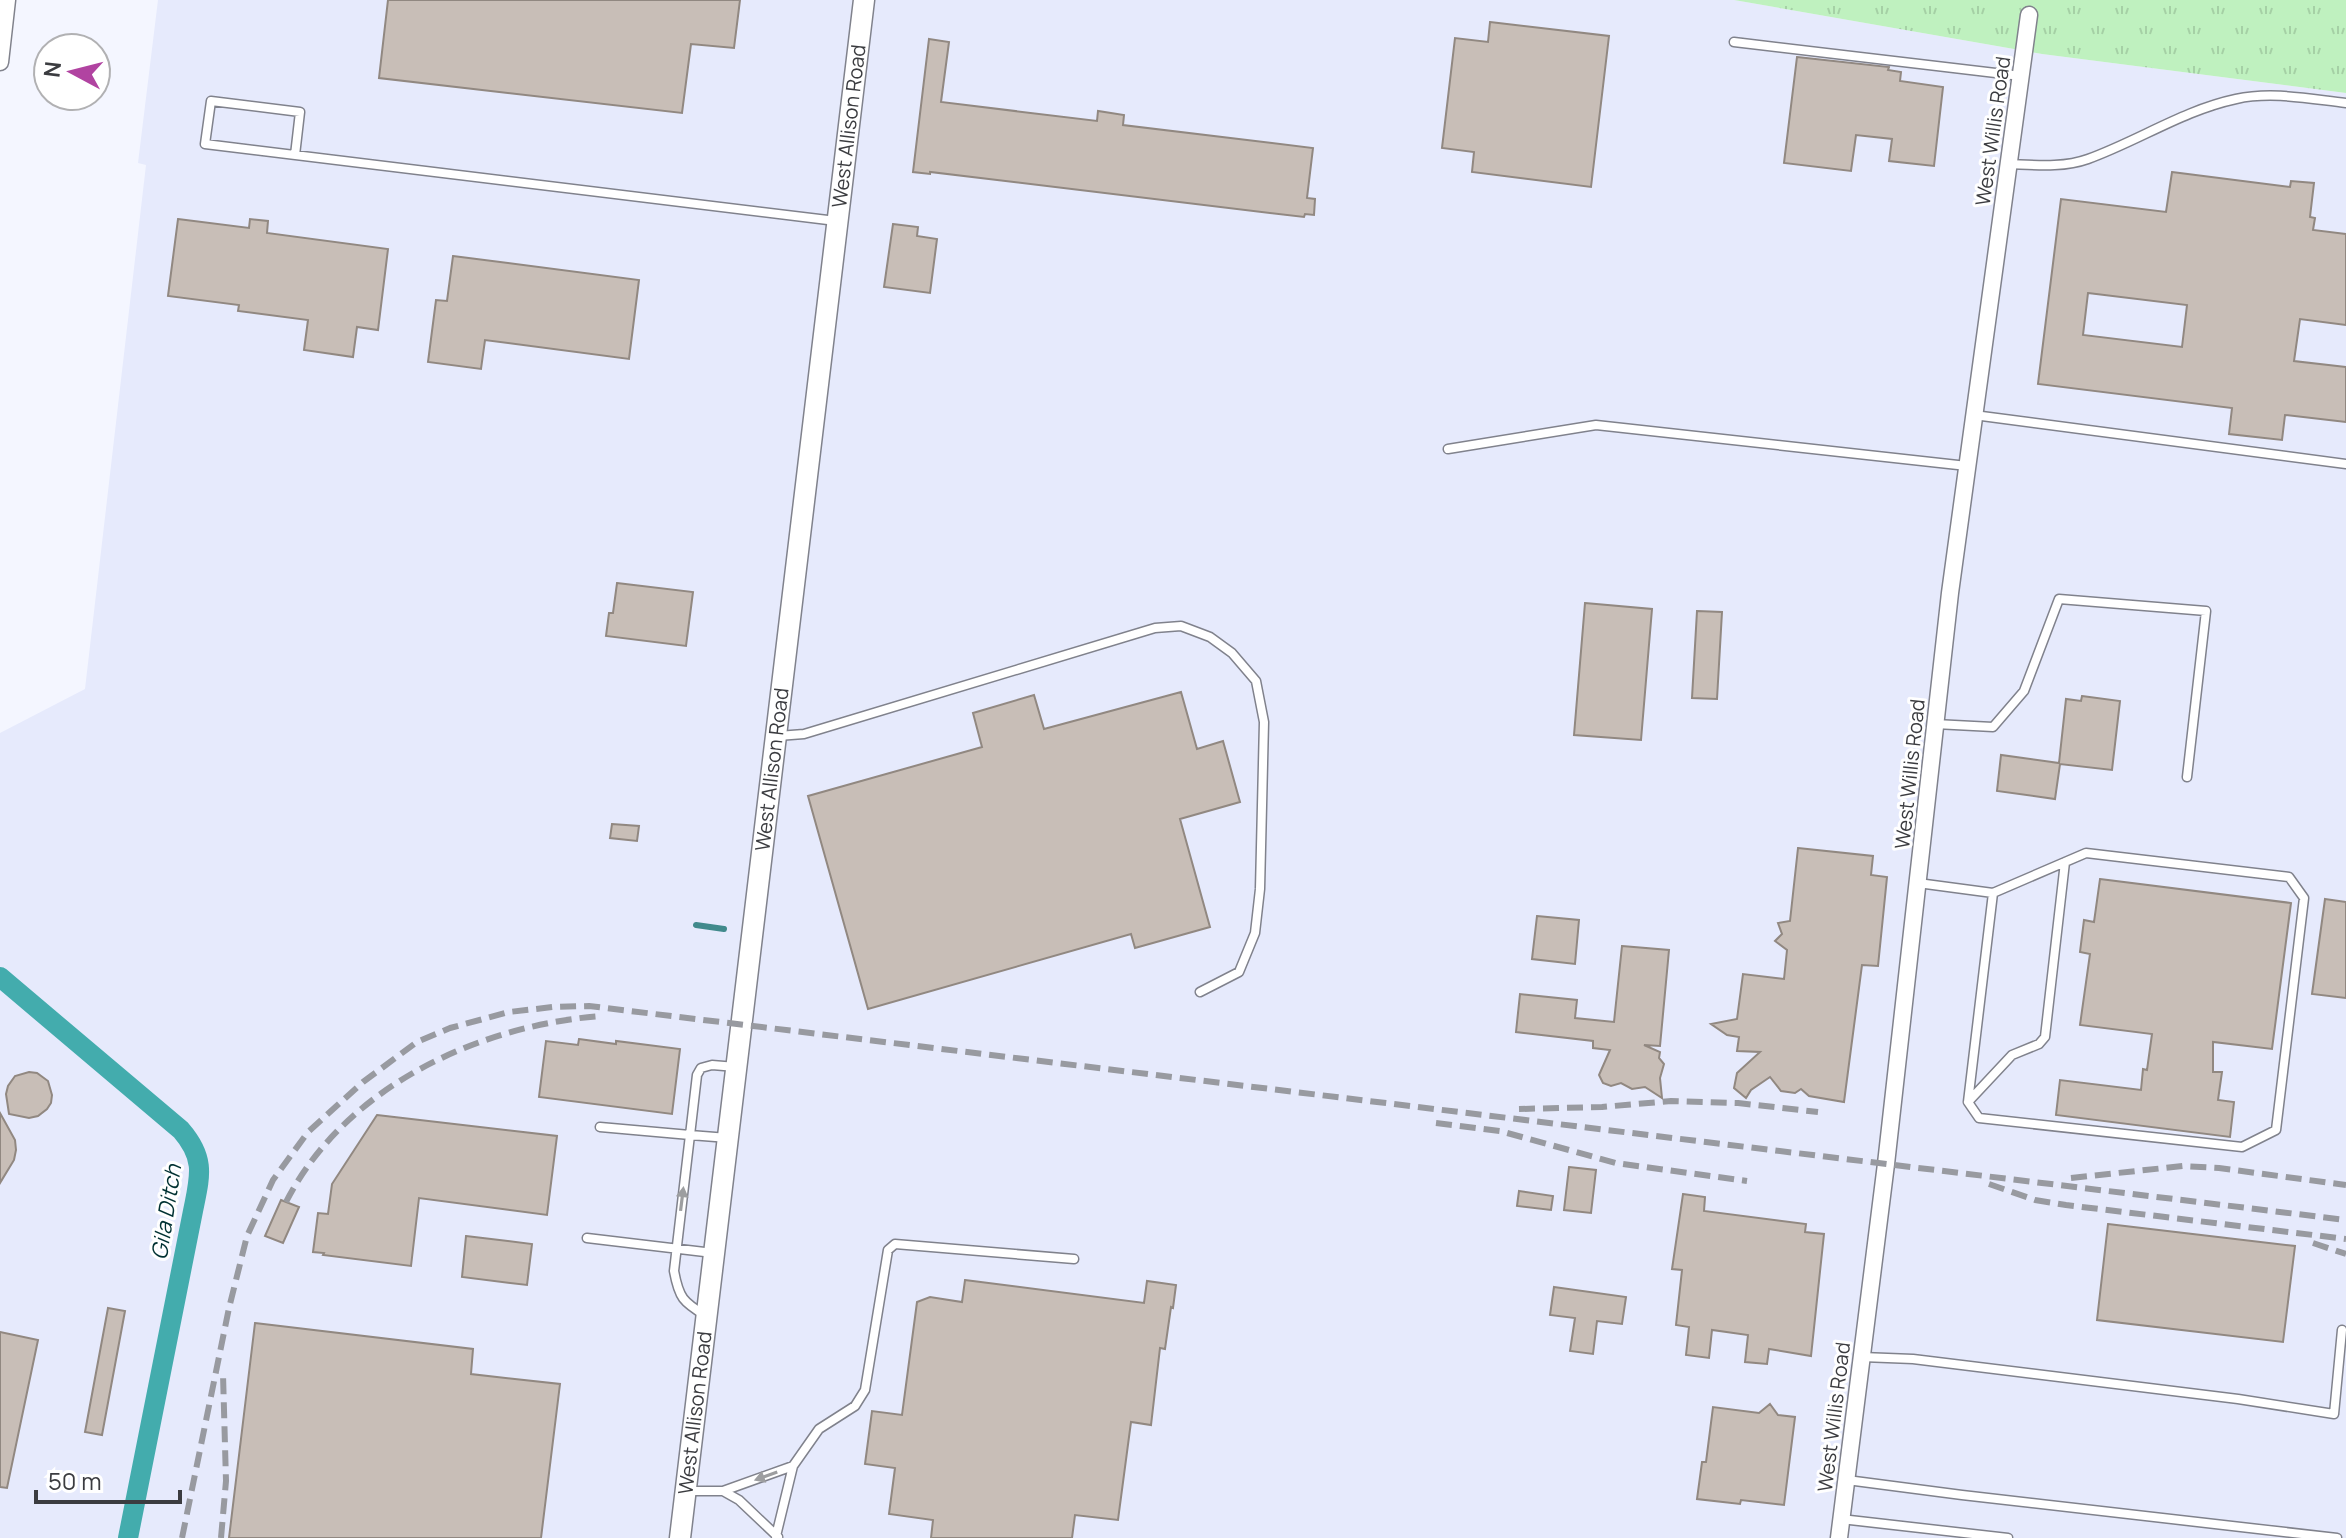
<svg xmlns="http://www.w3.org/2000/svg" width="2346" height="1538" font-family="Manrope,sans-serif">
  <style>
    .built { fill: #e6eafc }
    .grass { fill: url(#grass-tufts) }
    .lines { fill: none; stroke-linecap: round; stroke-linejoin: round }
    .stream { stroke: #418a8c; stroke-width: 6 }
    .canal { stroke: #43acad; stroke-width: 20 }
    .building { fill: #c8beb7; stroke: #918881; stroke-width: 2; fill-rule: evenodd }
    .service-casing { stroke: #80828c; stroke-width: 11 }
    .minor-casing { stroke: #80828c; stroke-width: 19 }
    .tertiary-casing { stroke: #80828c; stroke-width: 23 }
    .service { stroke: #fff; stroke-width: 8 }
    .minor { stroke: #fff; stroke-width: 16 }
    .tertiary { stroke: #fff; stroke-width: 20 }
    .rail { stroke: #989aa0; stroke-width: 6; stroke-dasharray: 16 8; stroke-linecap: butt }
    .oneway { fill: #9d9ea0 }
    .labels { text-anchor: middle; stroke-width: 6; stroke-linejoin: round; paint-order: stroke }
    .street-label { font-size: 20px; fill: #3b3c40; stroke: #fff }
    .water-label { font-size: 22px; font-style: italic; fill: #003132; stroke: #fff }
  </style>
  <defs>
    <pattern id="grass-tufts" width="24" height="20" patternUnits="userSpaceOnUse" patternTransform="scale(2)"><rect width="24" height="20" fill="#bff1bf"/><path d="M3 7l-1-3M5 7V3M7 7l1-3M15 17l-1-3M17 17v-4M19 17l1-3" fill="none" stroke="#a5d0a5"/></pattern>
  </defs>
  <rect width="100%" height="100%" fill="#f4f6ff"/>
  <path class="built" d="M158,0H1734L2042,54L2346,93V1538H0V733L85,689L146,165L138,163Z"/>
  <path class="grass" d="M1734,0H2346V93L2042,54Z"/>
  <g class="lines">
    <path class="stream" d="M696,925L724,929"/>
    <path class="canal" d="M0,977L181,1130C206,1159 200,1176 193,1211L128,1538"/>
  </g>
  <path class="building" d="M388,0H740L734,48L691,44L682,113L379,78Z
    M1490,22L1609,36L1591,187L1472,172L1474,152L1442,148L1455,38L1488,42Z
    M929,39L949,42L941,102L1097,121L1098,111L1124,115L1123,125L1313,148L1307,198L1315,199L1314,215L1305,214L1304,217L930,172V174L913,172Z
    M1797,57L1889,67L1888,70L1901,72L1900,81L1943,87L1934,166L1889,161L1892,139L1856,135L1851,171L1784,163Z
    M2172,172L2290,187L2291,181L2314,183L2310,217L2315,218L2313,230L2346,234V325L2300,319L2294,361L2346,367V422L2285,415L2282,440L2229,434L2232,408L2038,384L2061,199L2166,212ZM2088,293L2187,305L2182,347L2083,335Z
    M178,219L249,228L250,219L268,221L267,233L388,249L378,330L357,327L353,357L304,350L308,320L238,311L239,305L168,296Z
    M893,224L918,227L917,236L937,239L930,293L884,287Z
    M453,256L639,280L629,359L485,340L481,369L428,362L436,300L447,301Z
    M617,583L693,592L686,646L606,636L609,613H613Z
    M1585,603L1652,609L1641,740L1574,735Z
    M1697,611L1722,612L1717,699L1692,698Z
    M1181,692L1197,749L1223,741L1240,802L1180,819L1210,927L1135,948L1131,934L868,1009L808,796L982,747L973,713L1034,695L1044,729Z
    M2082,696L2120,701L2112,770L2060,764L2055,799L1997,791L2001,755L2059,763L2066,699L2081,701Z
    M612,824L639,826L637,841L610,838Z
    M1798,848L1873,856L1871,875L1887,877L1878,966L1862,965L1844,1102L1809,1096L1801,1089L1795,1093L1781,1091L1770,1077L1751,1090L1746,1098L1734,1088L1737,1073L1760,1052L1737,1051L1739,1037L1727,1035L1711,1024L1737,1019L1743,974L1784,979L1787,950L1775,941L1782,934L1778,923L1790,921Z
    M2100,879L2291,903L2272,1049L2213,1042V1072H2222L2218,1100L2234,1102L2230,1137L2056,1115L2060,1080L2141,1090L2143,1069L2147,1070L2152,1034L2080,1025L2090,954L2080,952L2084,920L2094,922Z
    M2325,899L2346,902V998L2312,994Z
    M1537,916L1579,920L1575,964L1532,959Z
    M1622,946L1669,950L1660,1046L1644,1045L1660,1052L1659,1058L1664,1064L1660,1078L1662,1098L1645,1087L1632,1089L1621,1083L1611,1086L1603,1083L1599,1075L1610,1050L1593,1048V1041L1516,1032L1520,994L1577,1000L1575,1018L1614,1022Z
    M579,1039L616,1044V1041L680,1049L672,1114L539,1097L546,1041L578,1045Z
    M29,1072L37,1073L48,1081L52,1095L51,1103L47,1109L38,1116L29,1118L9,1114L6,1094L8,1086L15,1076Z
    M0,1113L15,1140L16,1150L14,1160L0,1183Z
    M377,1115L557,1136L547,1215L419,1198L411,1266L323,1255L324,1253L313,1252L318,1213L328,1214L332,1184Z
    M1569,1167L1596,1170L1591,1213L1564,1210Z
    M1519,1191L1553,1196L1551,1210L1517,1206Z
    M1683,1194L1705,1197L1704,1211L1806,1224L1805,1232L1824,1234L1811,1356L1769,1349L1767,1364L1745,1362L1748,1335L1712,1330L1709,1358L1686,1355L1689,1327L1676,1325L1682,1270L1672,1269Z
    M281,1200L299,1207L283,1243L265,1236Z
    M2108,1224L2295,1246L2283,1342L2097,1320Z
    M466,1236L532,1244L527,1285L462,1277Z
    M965,1280L1144,1303L1147,1281L1176,1285L1173,1308L1171,1307L1165,1349L1160,1348L1151,1425L1131,1422L1118,1520L1075,1515L1072,1538H931L933,1520L889,1514L895,1468L865,1464L872,1411L902,1415L917,1302L930,1297L962,1302Z
    M1554,1287L1626,1297L1622,1324L1597,1321L1593,1354L1570,1351L1575,1318L1550,1315Z
    M108,1308L125,1311L102,1435L85,1432Z
    M255,1323L473,1349L471,1374L560,1384L541,1538H229Z
    M0,1332L38,1340L7,1488L0,1487Z
    M1770,1404L1778,1415L1795,1417L1784,1505L1741,1500L1740,1504L1697,1499L1702,1462H1706L1713,1407L1759,1413Z"/>
  <g class="lines">
    <g class="service-casing">
      <path id="service" d="M1734,42L2021,76
        M295,155L300,112L211,101L205,144L836,221
        M2009,164C2035,165 2063,168 2088,159C2138,141 2184,110 2236,99C2272,91 2310,99 2346,103
        M1974,415L2346,464
        M1448,449L1596,425L1967,466
        M1935,724L1993,727L2024,691L2059,599L2206,611L2187,777
        M778,736L804,734L1155,628L1181,626L1210,637L1232,653L1256,681L1264,722L1260,889L1255,933L1239,972L1200,992
        M1918,883L1993,893L2086,853L2289,877L2304,898L2276,1130L2242,1147L1979,1118L1968,1102L1993,893
        M1968,1102L2012,1055L2039,1044L2045,1037L2065,862
        M600,1127L690,1135L674,1271C679,1298 683,1302 706,1316
        M728,1138L690,1135L697,1075L701,1068L712,1065L736,1067
        M587,1238L713,1253
        M1862,1357L1913,1359L2238,1399L2334,1414L2342,1330
        M793,1466L819,1429L855,1406L865,1390L888,1250L895,1244L1074,1259
        M1847,1480L1962,1495L2337,1538
        M686,1491H723L739,1500L778,1537
        M723,1491L793,1466L776,1536
        M1841,1519L2008,1538"/>
    </g>
    <g class="minor-casing">
      <path id="minor" d="M0,62L7,0
        M1839,1538L1886,1164L1950,593L2029,15"/>
    </g>
    <g class="tertiary-casing">
      <g id="tertiary">
        <path id="s1" d="M680,1538L864,0"/>
      </g>
    </g>
    <use href="#service" class="service"/>
    <use href="#minor" class="minor"/>
    <use href="#tertiary" class="tertiary"/>
    <path class="rail" d="M1519,1109L1602,1107L1671,1101L1738,1103L1818,1112
      M1436,1123L1500,1131L1616,1163L1747,1181
      M2071,1178L2183,1166L2219,1168L2346,1185
      M1989,1184L2035,1200L2066,1205L2346,1239
      M286,1202C344,1088 476,1026 600,1016
      M2313,1243L2346,1254
      M182,1538L229,1308L247,1236L273,1180L308,1132L363,1082L417,1042L450,1028L509,1012L553,1007L589,1006L2346,1220
      M221,1538L226,1481L223,1374"/>
  </g>
  <defs><path id="oneway-solid" d="M-6-.8H1V-3.2L6.5 0L1 3.2V.8H-6Z" transform="scale(2)"/></defs>
  <g class="oneway">
    <use href="#oneway-solid" transform="translate(682 1199) rotate(-83)"/>
    <use href="#oneway-solid" transform="translate(766 1476) rotate(160)"/>
  </g>
  <g class="labels">
    <g class="street-label">
      <text dy="7" stroke="none"><textPath href="#s1" startOffset="1422">West Allison Road</textPath></text>
      <text transform="translate(1993 131) rotate(-82)" y="7">West Willis Road</text>
      <text dy="7" stroke="none"><textPath href="#s1" startOffset="774">West Allison Road</textPath></text>
      <text transform="translate(1910 774) rotate(-84)" y="7">West Willis Road</text>
      <text dy="7" stroke="none"><textPath href="#s1" startOffset="126">West Allison Road</textPath></text>
      <text transform="translate(1834 1417) rotate(-83)" y="7">West Willis Road</text>
    </g>
    <g class="water-label">
      <text transform="translate(166 1212) rotate(-81)" y="8">Gila Ditch</text>
    </g>
  </g>
  <g transform="translate(72 72) rotate(277)"><circle r="38" fill="#ffffff" stroke="#b1b1b3" stroke-width="2"/>
  <path d="M0-6L14 30L0 20L-14 30Z" fill="#b143a1"/>
  <text y="-12" font-size="22" font-weight="bold" text-anchor="middle" fill="#3b3c40">N</text>
  </g>
  <path d="M36 1490v12h144v-12" fill="none" stroke="#3b3c40" stroke-width="4"/>
  <text x="48" y="1490" font-size="24" fill="#3b3c40" stroke="#ffffff" stroke-width="6" paint-order="stroke">50 m</text>
</svg>
